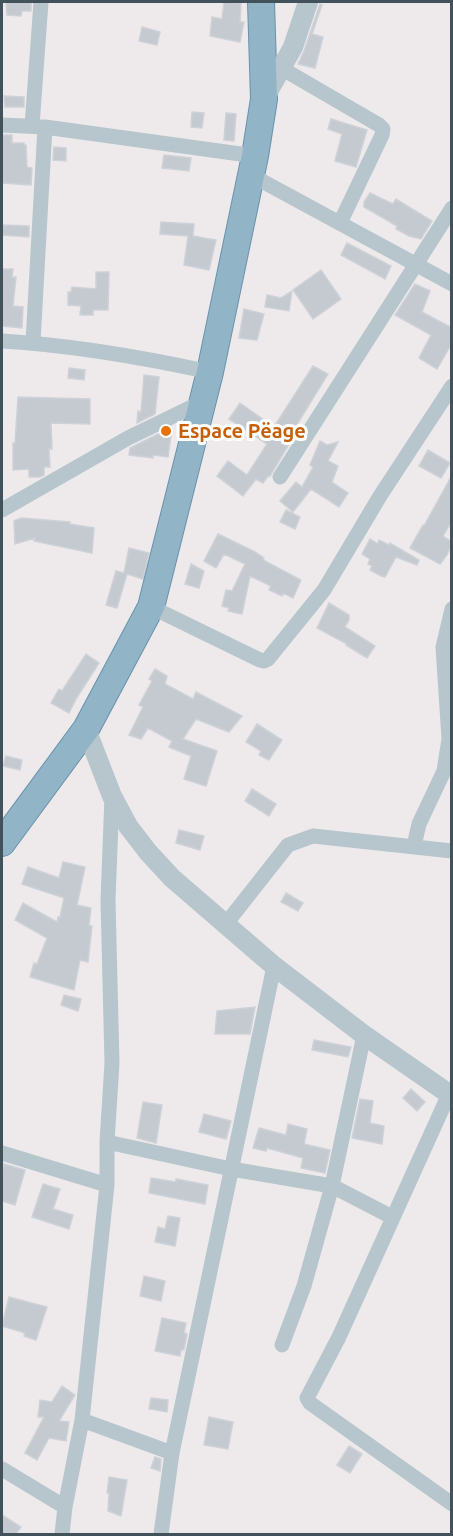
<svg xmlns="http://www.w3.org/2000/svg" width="453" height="1536" font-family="Ubuntu,sans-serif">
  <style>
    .building { fill: #c4cacf; stroke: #ced2d8; stroke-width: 1.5 }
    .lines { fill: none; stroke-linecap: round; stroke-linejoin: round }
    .trunk-casing { stroke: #6892ac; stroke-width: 28 }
    .minor { stroke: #b7c6cd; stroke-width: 15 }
    .tertiary { stroke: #b7c6cd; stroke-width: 20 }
    .trunk { stroke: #92b4c7; stroke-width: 26 }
    .food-dot { fill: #e8710a; stroke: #fff; stroke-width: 2 }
    .labels { text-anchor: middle; stroke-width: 6; stroke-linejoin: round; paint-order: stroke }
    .food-label { font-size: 20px; font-weight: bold; fill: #c56008; stroke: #fff; text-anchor: start }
  </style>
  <rect width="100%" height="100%" fill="#eeeaeb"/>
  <path class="building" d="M6,2H31V11H22L21,16L7,15Z
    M224,2L241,3L240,22H244L240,42L210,36L212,17L222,19Z
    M320,4L322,5L312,34L323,37L315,68L298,64L304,51Z
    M142,27L160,32L157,45L139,41Z
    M4,96L24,97V107H5Z
    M192,112L204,113L202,128L191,127Z
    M226,113L236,114L234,141L224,140Z
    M331,119L367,130L356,167L335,161L342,134L328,129Z
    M2,135H12V143H24V145H26L27,167L32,168L31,185L2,183Z
    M54,147L66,148V161L53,160Z
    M164,155L191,158L189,171L162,168Z
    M370,193L393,204L396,199L432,221L421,239L409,236L396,229L397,226L364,207V202Z
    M161,222L194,224L193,236L216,240L209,270L184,265L188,236L160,234Z
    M2,225L29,226V237L2,235Z
    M347,243L391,266L385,279L341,255Z
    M2,269H13L12,277H16L13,306L23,307L22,328L2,326Z
    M321,270L341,299L313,319L293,290Z
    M96,272H109L108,310H93V315H80L81,306L68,305V292H71L72,287L96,289Z
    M415,284L430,291L422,312L452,328V343L437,369L419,358L431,335L395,315Z
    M292,291L289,311L265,307L267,295L281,298Z
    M244,309L264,314L257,340L239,338Z
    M313,366L328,374L288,439L291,441L270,476L269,475L263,483L256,479L243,496L217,476L228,461L247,475L267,444L229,419L240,403L274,427Z
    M69,368L85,370L84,380L68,378Z
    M144,375L159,377L155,414L137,423L138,411L141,412Z
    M18,397L90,399V424L51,423L52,449H49L50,467H44V475L40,477H29V469L13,470V443H15Z
    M158,434L171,436L168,457L153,455V458L129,455L130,448Z
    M320,441L327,445L338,442L328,461L338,466L332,482L348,493L339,507L311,489L293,512L280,501L296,482L302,487L313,467L310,465Z
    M428,450L450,463L441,478L419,466Z
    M452,475V521L443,536L452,542L447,555L440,564L410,548L423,525L424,526Z
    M286,510L300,517L295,529L280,522Z
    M21,518L70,522V524L94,528L92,553L34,541L35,538L15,544L14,521Z
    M218,534L255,552L264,558L263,560L301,580L293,598L283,593L282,596L269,590L271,586L250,576L242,614L228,611L229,608L222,606L226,590L232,591L245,564L224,554L216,568L204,561Z
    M370,539L378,544L379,540L389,545L390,543L419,560L417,565L396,557L385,577L381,576L370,570L372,566L368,564L370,559L362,554Z
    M129,548L149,553L143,579L127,574L117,608L106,605L116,571L124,573Z
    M191,564L204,571L199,588L185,584Z
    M329,603L349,615V620L345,627L375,646L367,658L346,645L347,644L317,628Z
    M86,654L99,663L76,699L69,713L51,703L59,689L62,691Z
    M155,669L167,676L165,684L193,699L196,692L242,716L229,732L196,719L183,739L217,751L206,786L184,779L191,756L169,747L172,741L148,728L141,739L129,735L143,707L139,705L152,681L149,679Z
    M257,724L282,740L269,760L259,755L261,751L246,742Z
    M6,756L22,760L20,770L3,766Z
    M252,789L276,804L269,816L245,801Z
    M179,830L204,836L200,850L176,843Z
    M63,862L85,867L77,905L91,908L89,925L92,926L88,962L80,960L74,990L30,977L34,963L37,964L47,938L15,920L23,903L57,922L58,917H60L64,898L22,884L28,867L59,878Z
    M286,893L303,903L298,911L281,902Z
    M64,995L81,999L78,1011L61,1005Z
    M255,1007L250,1034H215L217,1011Z
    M314,1040L351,1047L348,1057L312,1050Z
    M411,1089L425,1102L417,1111L403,1098Z
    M360,1099L373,1101L370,1123L384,1126L382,1144L352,1138Z
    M143,1102L162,1105L156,1143L137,1138Z
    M204,1114L231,1121L226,1139L199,1132Z
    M288,1124L307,1129L304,1144L330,1150L325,1173L301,1168L303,1158L267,1148L266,1151L253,1148L259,1128L286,1135Z
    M4,1164L25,1170L15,1205L2,1201V1172Z
    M151,1178L176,1182V1179L208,1185L205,1204L149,1193Z
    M43,1184L60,1189L53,1209L73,1215L69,1229L32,1217Z
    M168,1216L180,1218L175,1246L155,1242L158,1227L165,1229Z
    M144,1276L165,1281L161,1301L140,1296Z
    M9,1297L47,1307L36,1340L24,1336L25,1333L2,1326Z
    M162,1318L186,1323L184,1333L187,1334L184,1350H181L180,1356L155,1351Z
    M62,1386L75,1395L59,1421L69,1422L66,1441L49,1438L37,1460L25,1453L44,1417H38L40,1400L52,1402Z
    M151,1398L168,1400L167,1412L149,1409Z
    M209,1417L233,1422L228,1449L204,1445Z
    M349,1446L362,1454L350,1473L337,1465Z
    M155,1457L161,1459L160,1471L151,1468Z
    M109,1477L127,1480L121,1516L108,1511L109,1493H107Z
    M2,1515L21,1527L16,1534H2Z"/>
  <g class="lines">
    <g class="trunk-casing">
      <path id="trunk" d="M2,843L86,729L151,607L210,372L255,156L264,99L261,2"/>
    </g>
    <path class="minor" d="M281,68L379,125L383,129L382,135L340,223
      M2,125L45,127L255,156
      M32,126L41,2
      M251,175L452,284
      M2,341C71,345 141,357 210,372
      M33,342L45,127
      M280,477L452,208
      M2,510L128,438L202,402
      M151,607L260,660L264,661L268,659L324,590L380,496L452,386
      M414,846L419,824L444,771L449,739L443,647L452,609
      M225,925L288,845L313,836L452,851
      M449,1094L339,1337L307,1398L310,1403L452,1504
      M107,1142L231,1169L332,1186L392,1217
      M2,1153L107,1185
      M282,1345L304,1286L332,1186L364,1035
      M82,1420L172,1453
      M2,1469L65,1507
      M62,1534L65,1507L82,1420L107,1185V1142L112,1063L108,900L112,796
      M161,1534L172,1453L274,966"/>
    <path class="tertiary" d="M264,99L293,47L308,2
      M86,729L112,796L128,826L148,852L172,878L274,966L364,1035L452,1096"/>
    <use href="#trunk" class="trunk"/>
  </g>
  <circle class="food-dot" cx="166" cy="431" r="6"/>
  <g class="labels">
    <g class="food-label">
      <text x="178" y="438">Espace Pëage</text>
    </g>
  </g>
  <rect width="453" height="1536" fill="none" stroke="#42525a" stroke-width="6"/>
</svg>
